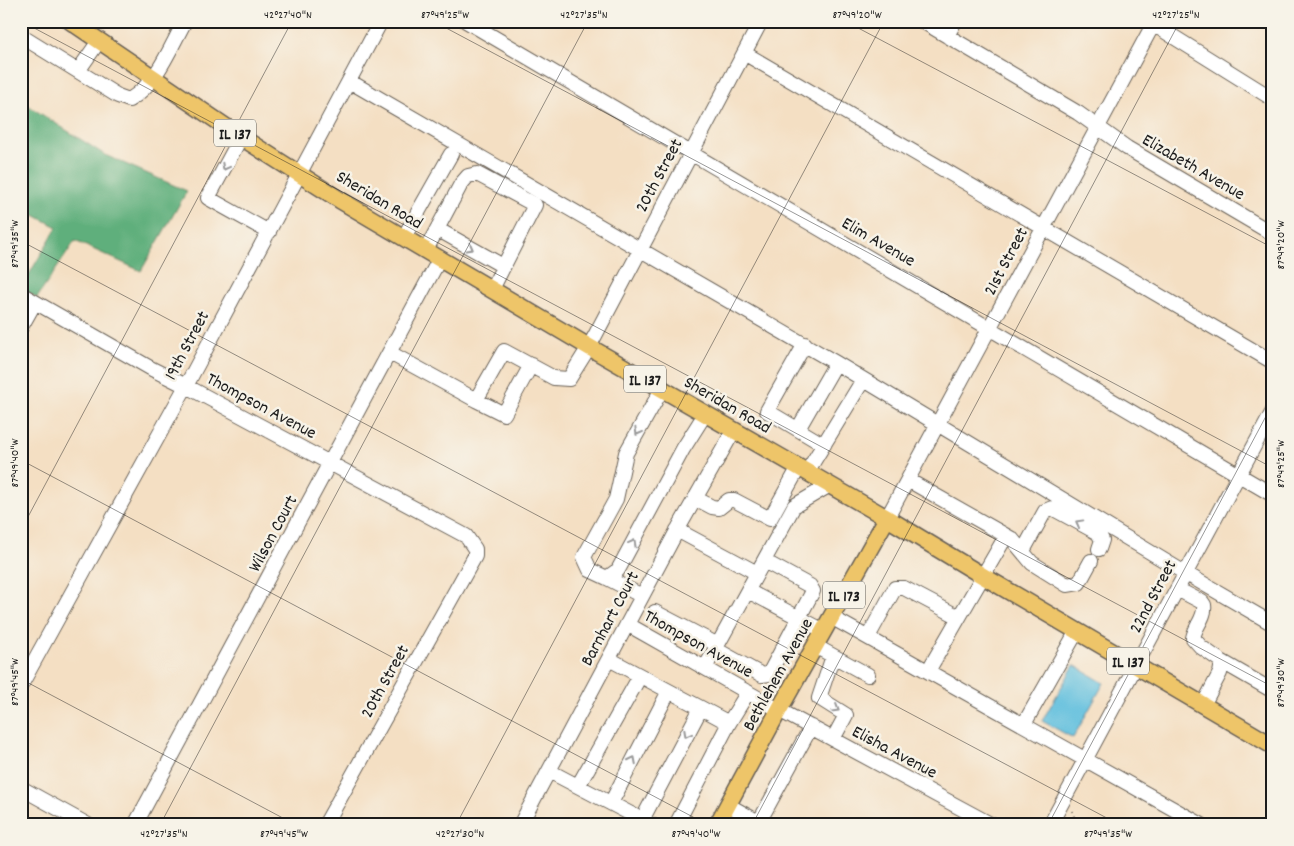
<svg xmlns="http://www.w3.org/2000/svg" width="1294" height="846" font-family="Dekko,sans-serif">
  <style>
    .forest { fill: #5eaf7b; stroke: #3d664c }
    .water { fill: #60bfde; stroke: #3e6e7d }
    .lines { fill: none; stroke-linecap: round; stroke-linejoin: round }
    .minor-casing { stroke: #686056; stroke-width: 16 }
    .major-casing { stroke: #686056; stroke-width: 19 }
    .path { stroke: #686056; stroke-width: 2; stroke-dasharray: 1 4; stroke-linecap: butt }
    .minor { stroke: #fff; stroke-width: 14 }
    .major { stroke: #eec569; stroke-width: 16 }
    .oneway { stroke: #999 }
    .ticks { fill: none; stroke: #1c1c1c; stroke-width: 1; stroke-opacity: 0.45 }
    .labels { text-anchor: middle; stroke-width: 5; stroke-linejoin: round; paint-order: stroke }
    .shield { fill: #f7f3e8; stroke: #5e5c59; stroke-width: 1 }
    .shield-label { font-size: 16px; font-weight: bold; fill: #1c1c1c }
    .street-label { font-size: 18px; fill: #1c1c1c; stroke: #f7f3e8 }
    .neatline { fill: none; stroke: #1c1c1c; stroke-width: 2 }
    .ticks-label { font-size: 12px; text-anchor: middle; fill: #1c1c1c }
  </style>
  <rect width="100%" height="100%" fill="#f7f3e8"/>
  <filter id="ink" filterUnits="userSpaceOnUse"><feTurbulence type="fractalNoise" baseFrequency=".02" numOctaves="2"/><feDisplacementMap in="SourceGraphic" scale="10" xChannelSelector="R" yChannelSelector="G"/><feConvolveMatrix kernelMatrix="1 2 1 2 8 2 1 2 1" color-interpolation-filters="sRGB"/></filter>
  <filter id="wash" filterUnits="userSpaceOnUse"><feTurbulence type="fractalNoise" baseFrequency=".0096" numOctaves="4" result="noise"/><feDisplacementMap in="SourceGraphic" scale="20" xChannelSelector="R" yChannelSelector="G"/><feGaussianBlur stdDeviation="1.12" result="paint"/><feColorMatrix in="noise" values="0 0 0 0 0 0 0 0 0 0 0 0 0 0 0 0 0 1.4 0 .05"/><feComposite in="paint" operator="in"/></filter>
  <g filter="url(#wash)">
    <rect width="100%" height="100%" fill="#f4dfc3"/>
    <path class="forest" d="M21,101L105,155L187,191L141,271L75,241L37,298L21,288L57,227L21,208Z"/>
    <path class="water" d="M1074,665L1104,683L1073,738L1042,721Z"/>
  </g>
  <g filter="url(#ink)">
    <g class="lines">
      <g class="minor-casing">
        <path id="minor" d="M466,21L1273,495
          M922,21L1078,113L1127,148L1273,234
          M1153,24L1273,99
          M21,36L118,96L129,100C157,84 170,48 185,21
          M947,36L955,21
          M744,53L1273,362
          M78,71L99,41
          M349,81L836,363L1185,573L1273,624
          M241,137L208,198L269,232
          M437,229L503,266
          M404,237L451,154
          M426,250L461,184L468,176L477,174L535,205L492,289
          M21,294L152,369L186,386L466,536L475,549V556L325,825
          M21,327L35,302
          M805,344L767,411L824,445
          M390,353L476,400L504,351L554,378L569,379L589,347L761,21
          M662,389L626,453L616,499L584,557L590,570L607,578L618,570L683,449L705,414
          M476,400L504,414L531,365
          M798,429L836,363
          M807,472L863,380
          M908,480L1012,539L1032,563L1067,585L1079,583L1091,561
          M695,498L712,507L719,508L729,500H734L770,519L799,467
          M887,518L1155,21
          M677,530L757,573
          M1023,551L1045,511L1052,508L1098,533L1102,540L1099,549
          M607,578L642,596
          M1177,589L1202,602L1204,605C1206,617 1195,626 1193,638L1201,647L1221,661V668L1220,673L1203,705
          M748,591L824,631
          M655,612L718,645
          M831,617L1202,825
          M627,624L779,710L992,825
          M868,637L895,588H904L959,617
          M815,646L868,675
          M715,649L762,675L769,674L813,591L810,586L764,561
          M833,656L819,698L846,715L833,739
          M609,659L669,691L611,803
          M1221,661L1273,691
          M705,668L794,506L830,485
          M928,671L1006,536
          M21,685L186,386L381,21
          M701,708L729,723L748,692
          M1024,724L1077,631
          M549,771L652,825
          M578,786L640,676
          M21,788L88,825
          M728,805L764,825
          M642,820L701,708L669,691
          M759,822L811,727
          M135,825L440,258
          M520,825L679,527L734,430
          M676,825L729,723
          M1050,825L1273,411"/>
      </g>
      <g class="major-casing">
        <path id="major" d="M70,21L241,137L340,200L589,347L887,518L983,576L1273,746
          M717,825L779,710L887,518"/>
      </g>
      <path class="path" d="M1072,811L1077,825"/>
      <use href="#minor" class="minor"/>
      <use href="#major" class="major"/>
    </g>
    <defs><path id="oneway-chevron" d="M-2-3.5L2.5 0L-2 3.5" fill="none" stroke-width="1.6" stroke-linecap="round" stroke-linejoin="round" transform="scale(1.25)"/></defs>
    <g class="oneway">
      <use href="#oneway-chevron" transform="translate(225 167) rotate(118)"/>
      <use href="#oneway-chevron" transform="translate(470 248) rotate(29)"/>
      <use href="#oneway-chevron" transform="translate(638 432) rotate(119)"/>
      <use href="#oneway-chevron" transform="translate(1079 523) rotate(-151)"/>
      <use href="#oneway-chevron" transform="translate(633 543) rotate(-61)"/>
      <use href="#oneway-chevron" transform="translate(836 709) rotate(31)"/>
      <use href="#oneway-chevron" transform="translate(687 734) rotate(118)"/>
      <use href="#oneway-chevron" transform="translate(633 760) rotate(-63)"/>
    </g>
  </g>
  <path class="ticks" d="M21,21L1273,687M433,21L1273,468M845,21L1273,248M1258,21L1273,29M21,241L1120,825M21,460L708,825M21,530L292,21M21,679L296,825M160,825L588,21M456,825L884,21M752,825L1180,21M1048,825L1273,403"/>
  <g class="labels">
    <g class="shield">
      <rect x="214" y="119.5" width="42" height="27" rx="4"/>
      <rect x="624" y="365.5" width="42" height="27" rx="4"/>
      <rect x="823" y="581.5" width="42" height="27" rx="4"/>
      <rect x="1107" y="647.5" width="42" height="27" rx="4"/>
    </g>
    <g class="shield-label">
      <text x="235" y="139">IL 137</text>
      <text x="645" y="385">IL 137</text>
      <text x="844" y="601">IL 173</text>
      <text x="1128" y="667">IL 137</text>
    </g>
    <g class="street-label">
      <text transform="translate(1194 166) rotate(30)" y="6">Elizabeth Avenue</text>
      <text transform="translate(658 175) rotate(-62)" y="6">20th Street</text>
      <text transform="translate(380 199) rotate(31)" y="6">Sheridan Road</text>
      <text transform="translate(879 241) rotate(30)" y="6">Elim Avenue</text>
      <text transform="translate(1005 261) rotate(-62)" y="6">21st Street</text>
      <text transform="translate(186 345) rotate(-62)" y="6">19th Street</text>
      <text transform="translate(728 404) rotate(30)" y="6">Sheridan Road</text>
      <text transform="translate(262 405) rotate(28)" y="6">Thompson Avenue</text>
      <text transform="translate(272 533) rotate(-62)" y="6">Wilson Court</text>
      <text transform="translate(1152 596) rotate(-62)" y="6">22nd Street</text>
      <text transform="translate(609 618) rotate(-62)" y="6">Barnhart Court</text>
      <text transform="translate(699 643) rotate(29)" y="6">Thompson Avenue</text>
      <text transform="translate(777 674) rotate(-61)" y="6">Bethlehem Avenue</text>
      <text transform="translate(384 681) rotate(-61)" y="6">20th Street</text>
      <text transform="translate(895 751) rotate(28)" y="6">Elisha Avenue</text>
    </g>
  </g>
  <rect width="1294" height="846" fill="none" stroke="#f7f3e8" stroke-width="55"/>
  <rect x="28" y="28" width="1238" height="790" class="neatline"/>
  <g class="ticks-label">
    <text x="288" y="18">42°27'40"N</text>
    <text x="445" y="18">87°49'25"W</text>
    <text x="584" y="18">42°27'35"N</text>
    <text x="857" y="18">87°49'20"W</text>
    <text x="1176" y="18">42°27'25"N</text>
    <text transform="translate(14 244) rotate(-90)" y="4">87°49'35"W</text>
    <text transform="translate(1280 245) rotate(-90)" y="4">87°49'20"W</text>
    <text transform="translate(14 463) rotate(-90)" y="4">87°49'40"W</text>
    <text transform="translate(1280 464) rotate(-90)" y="4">87°49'25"W</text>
    <text transform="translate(14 682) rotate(-90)" y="4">87°49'45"W</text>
    <text transform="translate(1280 683) rotate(-90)" y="4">87°49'30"W</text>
    <text x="164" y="837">42°27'35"N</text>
    <text x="284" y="837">87°49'45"W</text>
    <text x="460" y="837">42°27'30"N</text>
    <text x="696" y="837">87°49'40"W</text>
    <text x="1108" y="837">87°49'35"W</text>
  </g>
</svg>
